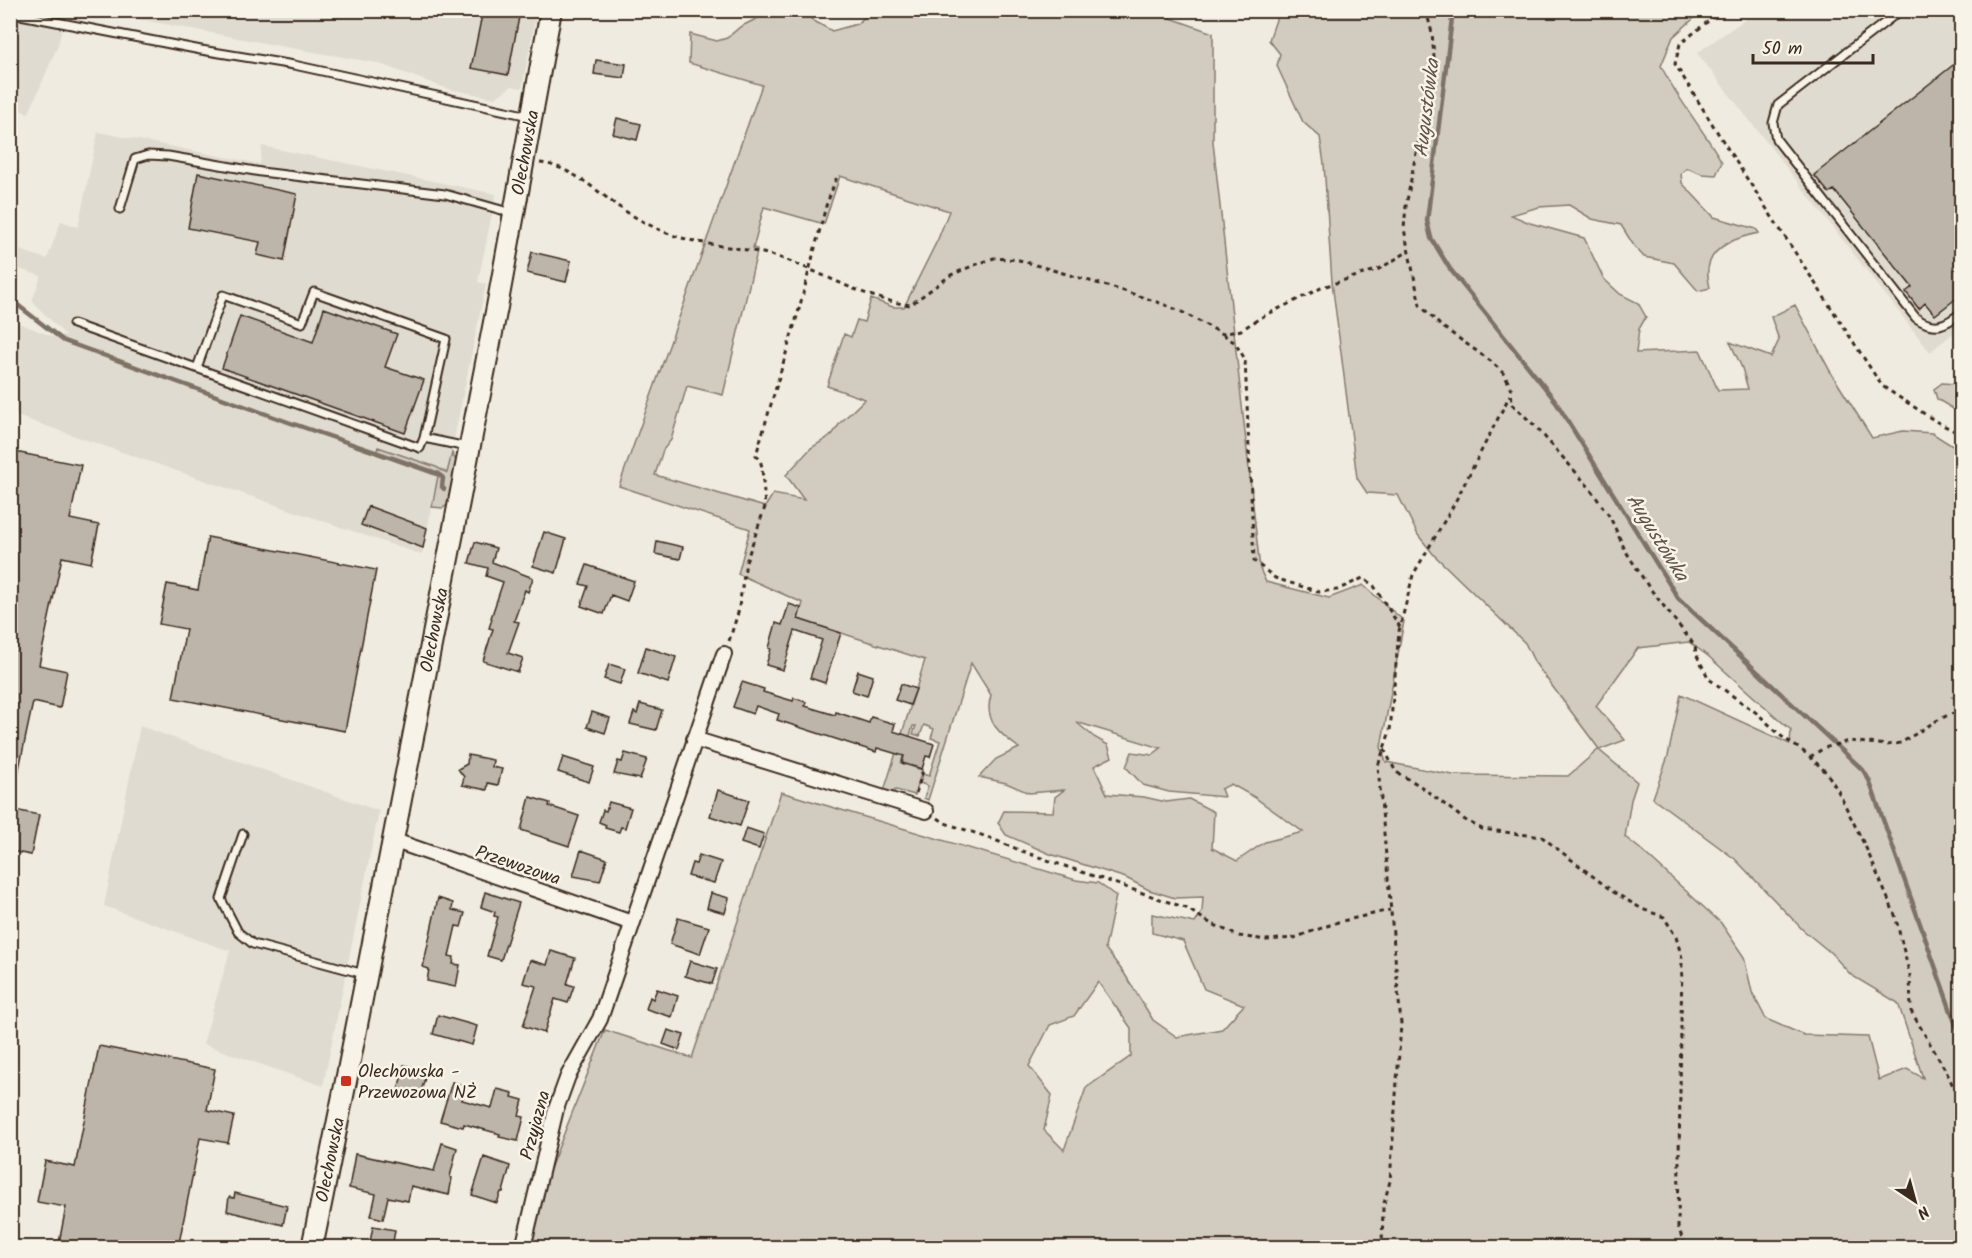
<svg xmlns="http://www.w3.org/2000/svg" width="1972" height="1258" font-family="Kalam,sans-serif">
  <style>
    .built { fill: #e0dbd0 }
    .green { fill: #d1cbc0; stroke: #867a6f; stroke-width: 1.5; fill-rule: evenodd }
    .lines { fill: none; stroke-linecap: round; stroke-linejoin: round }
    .stream { stroke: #7e7266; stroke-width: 4.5 }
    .building { fill: #bdb5aa; stroke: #3b2a1e; stroke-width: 1.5 }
    .lane-casing { stroke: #3b2a1e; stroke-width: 11 }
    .street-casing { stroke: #3b2a1e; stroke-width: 18 }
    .secondary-casing { stroke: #3b2a1e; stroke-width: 24 }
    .path { stroke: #3b2a1e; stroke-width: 3; stroke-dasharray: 4.5 4.5; stroke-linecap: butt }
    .lane { stroke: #f7f3e8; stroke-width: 7 }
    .street { stroke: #f7f3e8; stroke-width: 14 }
    .secondary { stroke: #f7f3e8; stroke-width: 20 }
    .poi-dot { fill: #c8321e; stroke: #f7f3e8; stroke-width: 2 }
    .labels { text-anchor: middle; stroke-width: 5; stroke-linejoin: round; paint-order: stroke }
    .street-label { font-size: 18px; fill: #3b2a1e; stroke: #f7f3e8 }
    .poi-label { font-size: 18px; fill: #3b2a1e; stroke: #f7f3e8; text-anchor: start }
    .water-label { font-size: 20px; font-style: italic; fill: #625448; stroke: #f7f3e8 }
  </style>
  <rect width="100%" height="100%" fill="#efebe0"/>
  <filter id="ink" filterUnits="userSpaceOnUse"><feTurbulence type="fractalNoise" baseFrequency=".0167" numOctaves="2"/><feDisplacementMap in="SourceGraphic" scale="12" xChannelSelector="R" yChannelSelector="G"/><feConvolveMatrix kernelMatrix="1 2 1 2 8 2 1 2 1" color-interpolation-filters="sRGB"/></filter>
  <g filter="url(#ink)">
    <path class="built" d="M10,11H66L58,45L29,113L11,108Z
      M96,11H537L522,88L512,86L495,98L448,89L377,63L285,47Z
      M1757,11H1961V327L1930,352L1697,53Z
      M98,132L260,164L262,146L496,194L478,282L486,284L447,473L436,467L379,447L376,453L438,476L422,555L11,414V320L59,339L61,335L66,336L32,301L41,276L11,266L17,249L47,259L61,221L78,227Z
      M140,726L379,811L323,1086L203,1044L230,951L104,906Z"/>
    <path class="green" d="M788,10L801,11L814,21L832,31L857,24L871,11H1151L1213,33V142L1260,569L1266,582L1329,598L1363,585L1404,621L1381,747L1386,762L1453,775L1568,776L1599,749L1535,663L1525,643L1434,555L1418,535L1398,495L1367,493L1357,478L1332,282L1324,164L1320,137L1303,122L1277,66L1280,54L1269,40L1279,11H1702L1673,37L1661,66C1678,100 1703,129 1722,162L1716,175L1702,174L1687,168L1681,173L1682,183L1714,217L1756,229L1759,233C1739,237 1711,245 1708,269C1707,275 1709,283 1710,288L1698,291L1674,263L1644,257L1634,246L1621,225L1592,219L1569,205L1539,207L1511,215L1530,223L1584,238L1604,279L1620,294L1638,303L1646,317L1639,329L1636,353L1700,350L1718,390L1748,389L1742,368L1730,342L1771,357L1779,340L1771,317L1795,305L1830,371L1872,438L1903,431L1932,433L1959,450L1961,454L1962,695L1952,697L1962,703L1961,1247L527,1248L548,1174L605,1030L692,1058L781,792L1076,880L1098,883L1116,896L1105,948L1124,973L1153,1020L1177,1037L1222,1029L1244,1005L1204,989L1183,941L1152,933V914L1195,923L1202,912L1203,897L1175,898L1149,890L1126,878L1050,854L1006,835L998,823L1004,811L1053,812L1055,797L1064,790L1029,793L1006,783L979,777L996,759L1019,748C1000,734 983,721 991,695L971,663L928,800L924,798L928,786L920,783L923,774L929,776L940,741L931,738L934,729L924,725L920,736L913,734L916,726H913L901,763L922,770L915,795L896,790L890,793L884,791L925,660L798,619L803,603L738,574L750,529L619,486L762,85L689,63L690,34L717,41L727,38L740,27L764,15ZM840,176L949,211L938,239L904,307H893L871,299L864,322L857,320L851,337L844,334L827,386L865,399L840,423L832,435L811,448L786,475L804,500L773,494L765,507L655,475L663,450L671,440L687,386L723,395L757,252V249L753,248L764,207L824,224ZM1689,642L1708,656L1791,730L1790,744L1681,694L1668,756L1653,798L1735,859L1803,930L1831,953L1851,975L1898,1003L1923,1078L1907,1069L1879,1080L1868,1037L1804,1035L1766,1019L1752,992L1744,957L1721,923L1639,848L1625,837L1631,800L1637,782L1599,750L1625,740L1596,706L1638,648ZM1076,722L1161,748L1152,755L1132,752L1126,767L1143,785L1169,792L1224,797L1221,789L1231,784L1254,797L1303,832L1265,842L1237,861L1212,848L1214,812L1189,799L1166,802L1144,797L1107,794L1094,766L1112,757L1108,745L1094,737ZM1098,982L1131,1028V1056L1086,1088L1064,1150L1044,1130L1052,1095L1029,1066L1050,1025L1074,1016Z
      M1942,383L1956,384L1961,390V414L1937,399L1934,389Z
      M378,447L436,467L447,473L452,453L457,463L451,503L443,508L432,507L438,476L376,454Z"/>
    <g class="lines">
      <path class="stream" d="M1453,10L1427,221L1431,238L1450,269L1554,399L1678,598L1863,770L1869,780L1962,1042
        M10,299L64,341L288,422L439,474L443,478L442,487L444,489"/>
    </g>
    <path class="building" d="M483,10L519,17L508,75L471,68Z
      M1962,58V294L1935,315L1925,303L1919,309L1906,292L1912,287L1834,190L1829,193L1814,175Z
      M596,60L626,64L624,78L594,74Z
      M617,118L641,124L637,140L613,134Z
      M198,173L297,194L284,261L257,255L260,242L188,228Z
      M532,252L571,261L566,282L527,273Z
      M324,308L397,334L385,367L424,380L405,433L222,368L240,316L313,342Z
      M10,451L81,465L70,519L99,525L91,563L62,557L39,665L67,671L60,708L33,702L16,783L10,782Z
      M368,506L427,528L423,548L361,525Z
      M544,532L566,539L556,573L533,566Z
      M208,537L376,570L345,731L173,698L186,629L159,624L167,584L198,590Z
      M657,541L683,547L680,559L655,554Z
      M475,542L496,548L492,562L533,578L528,592L525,590L514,621L519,622L508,653L523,658L518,672L483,661L493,629L489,628L492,619L491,618L503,582L486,576L488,568L469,563Z
      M587,565L634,581L627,601L611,595L604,614L581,606L588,586L580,584Z
      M789,604L801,608L798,619L841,633L825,683L810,678L822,640L795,631L783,670L766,665L771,649L769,648L776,623L782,625Z
      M646,647L676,657L668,683L638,673Z
      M609,664L625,669L620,684L604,679Z
      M858,671L873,676L867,696L852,691Z
      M742,682L764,689L763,692L793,701L794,698L806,702L805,706L835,715L836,712L869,723L871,717L895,724L893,731L934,744L930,757L926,756L922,769L902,763L904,756L877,748L876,752L777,720L779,714L756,706L753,714L733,707Z
      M901,684L916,689L910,705L895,700Z
      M640,704L662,710L656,730L630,724L634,712L637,714Z
      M592,712L610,718L605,733L587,727Z
      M625,753L647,759L640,779L614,774L618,761L622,762Z
      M468,755L493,760L492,767L502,769L498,785L488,783L487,790L462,785L464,777L458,769L467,764Z
      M563,757L594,767L589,782L558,772Z
      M718,790L749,800L740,826L710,816Z
      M530,797L550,803L549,806L579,816L569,846L521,830Z
      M609,802L631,808L625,828L621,827L619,832L605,828L606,825L599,822L603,810L606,811Z
      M10,809L39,815L31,855L10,851Z
      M746,828L764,834L759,849L741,843Z
      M581,850L607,859L600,881L573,876Z
      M699,855L721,862L714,883L688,876L692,863L696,864Z
      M485,892L519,903L501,960L487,956L498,917L494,916L495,912L481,907Z
      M711,893L729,898L725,913L707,908Z
      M438,898L453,903L452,910L465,913L461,927L456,926L449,956L454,957L453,964L460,965L456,987L427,981L429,969L423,967Z
      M678,918L709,927L700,954L670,944Z
      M551,951L575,958L567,984L574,986L568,1003L555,999L544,1033L523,1026L536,986L523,983L530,960L547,965Z
      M690,961L717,969L712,984L685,976Z
      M657,989L678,996L672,1017L646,1009L650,997L653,999Z
      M438,1015L477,1026L472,1045L433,1034Z
      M668,1030L684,1035L679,1050L663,1044Z
      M99,1046L215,1069L207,1110L234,1116L228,1143L200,1138L178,1248H58L66,1207L37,1202L45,1161L75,1167Z
      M404,1065L427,1070L420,1096L398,1091Z
      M452,1082L466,1086L462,1100L492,1108L497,1089L513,1093L512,1097L523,1100L519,1116L524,1117L518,1141L499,1137L500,1134L464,1124L463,1127L440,1121Z
      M442,1143L457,1148L450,1177L452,1178L449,1195L411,1186L408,1201L388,1197L383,1219L371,1216L376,1194L349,1188L355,1154L434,1171Z
      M484,1157L510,1166L503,1192H501L497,1203L472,1195Z
      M235,1193L287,1206L283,1225L227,1211L229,1197L234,1198Z
      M373,1226L395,1230L392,1248H369Z"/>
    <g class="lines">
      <g class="lane-casing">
        <path id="lane" d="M1901,10L1778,105L1773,123L1776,139L1916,318C1935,331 1946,325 1962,312
          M10,13L201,50L294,65L529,116
          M120,209L135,159L148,155L168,156L261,172L445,194L512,213
          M73,324L420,448L424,438L467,447
          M197,368L223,295L302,323L314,292L446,339L424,438
          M243,834L221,899L238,932L253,944L364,974"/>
      </g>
      <g class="street-casing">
        <path id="street" d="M694,739L926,811
          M392,840L632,923
          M523,1248L556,1109L568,1076L600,1019L724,654"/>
      </g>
      <g class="secondary-casing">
        <g id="secondary">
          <path id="s1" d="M312,1248L346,1081L497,307L551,10"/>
        </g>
      </g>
      <path class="path" d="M1426,10L1432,33L1434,57L1406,206L1404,229L1420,305L1440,325L1492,362L1503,373L1511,387L1512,404L1536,427L1588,486L1610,517L1625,550L1648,586L1695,646L1696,654L1709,679L1758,714L1781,736L1807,754L1827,773L1838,791L1866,848L1895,915L1910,976L1911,1011L1946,1071L1955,1090L1962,1119
        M1722,10L1680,44L1675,64L1731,154L1882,386L1937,422L1962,435
        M540,163C568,165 597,191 619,207C634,217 650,226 667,233C702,247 742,246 778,257C823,272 863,299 910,305L951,275L972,266L994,258L1019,260L1127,292L1160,303L1180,311L1223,334L1241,330L1262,317L1323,287L1379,269L1409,251
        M1223,334L1235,343L1245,359L1254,561L1275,578L1319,592L1337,590L1363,578L1374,586L1400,627
        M729,641L738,613L746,562L765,507L762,467L760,460L756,455L798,313L826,206L838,174
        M1384,749L1396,772L1419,785L1465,820L1482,829L1542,837L1612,891L1642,909L1664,917L1676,937L1682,958L1678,1227L1686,1248
        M1810,757L1824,748L1849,741L1887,745L1901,743L1936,721L1950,714L1962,712
        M916,793L923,770
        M938,818L945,823L987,837L1027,853L1186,908L1210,923L1239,936L1266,940L1294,938L1338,922L1390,910
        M1382,1248L1383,1207L1390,1181L1401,1024L1378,766L1390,731L1399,631L1413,575L1453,506L1510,395"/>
      <use href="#lane" class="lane"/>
      <use href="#street" class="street"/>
      <use href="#secondary" class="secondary"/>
    </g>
  </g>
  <rect class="poi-dot" x="340" y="1075" width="12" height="12" rx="3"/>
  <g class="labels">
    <g class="street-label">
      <text dy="6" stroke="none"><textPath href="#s1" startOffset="1116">Olechowska</textPath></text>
      <text dy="6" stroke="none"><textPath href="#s1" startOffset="630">Olechowska</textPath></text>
      <text transform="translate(518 865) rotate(19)" y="6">Przewozowa</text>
      <text transform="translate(535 1125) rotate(-75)" y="6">Przyjazna</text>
      <text dy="6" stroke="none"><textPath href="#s1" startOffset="90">Olechowska</textPath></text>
    </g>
    <g class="poi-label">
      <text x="358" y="1077">Olechowska -<tspan x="358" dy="21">Przewozowa NŻ</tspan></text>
    </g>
    <g class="water-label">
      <text transform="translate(1426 108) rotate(-83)" y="7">Augustówka</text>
      <text transform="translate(1658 537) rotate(58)" y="7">Augustówka</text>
    </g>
  </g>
  <rect width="1972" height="1258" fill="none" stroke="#f7f3e8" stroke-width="36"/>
  <rect x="18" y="18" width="1936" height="1222" fill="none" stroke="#3b2a1e" stroke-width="2" filter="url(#ink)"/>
  <g transform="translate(1915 1201) rotate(144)" stroke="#f7f3e8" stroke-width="4.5" paint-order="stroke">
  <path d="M0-4.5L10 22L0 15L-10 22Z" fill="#3b2a1e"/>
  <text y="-9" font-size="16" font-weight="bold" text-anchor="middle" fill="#3b2a1e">N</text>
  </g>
  <path d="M1753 54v9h120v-9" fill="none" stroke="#3b2a1e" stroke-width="3"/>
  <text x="1762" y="54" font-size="18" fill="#3b2a1e" stroke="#f7f3e8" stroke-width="4.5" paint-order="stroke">50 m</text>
</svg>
